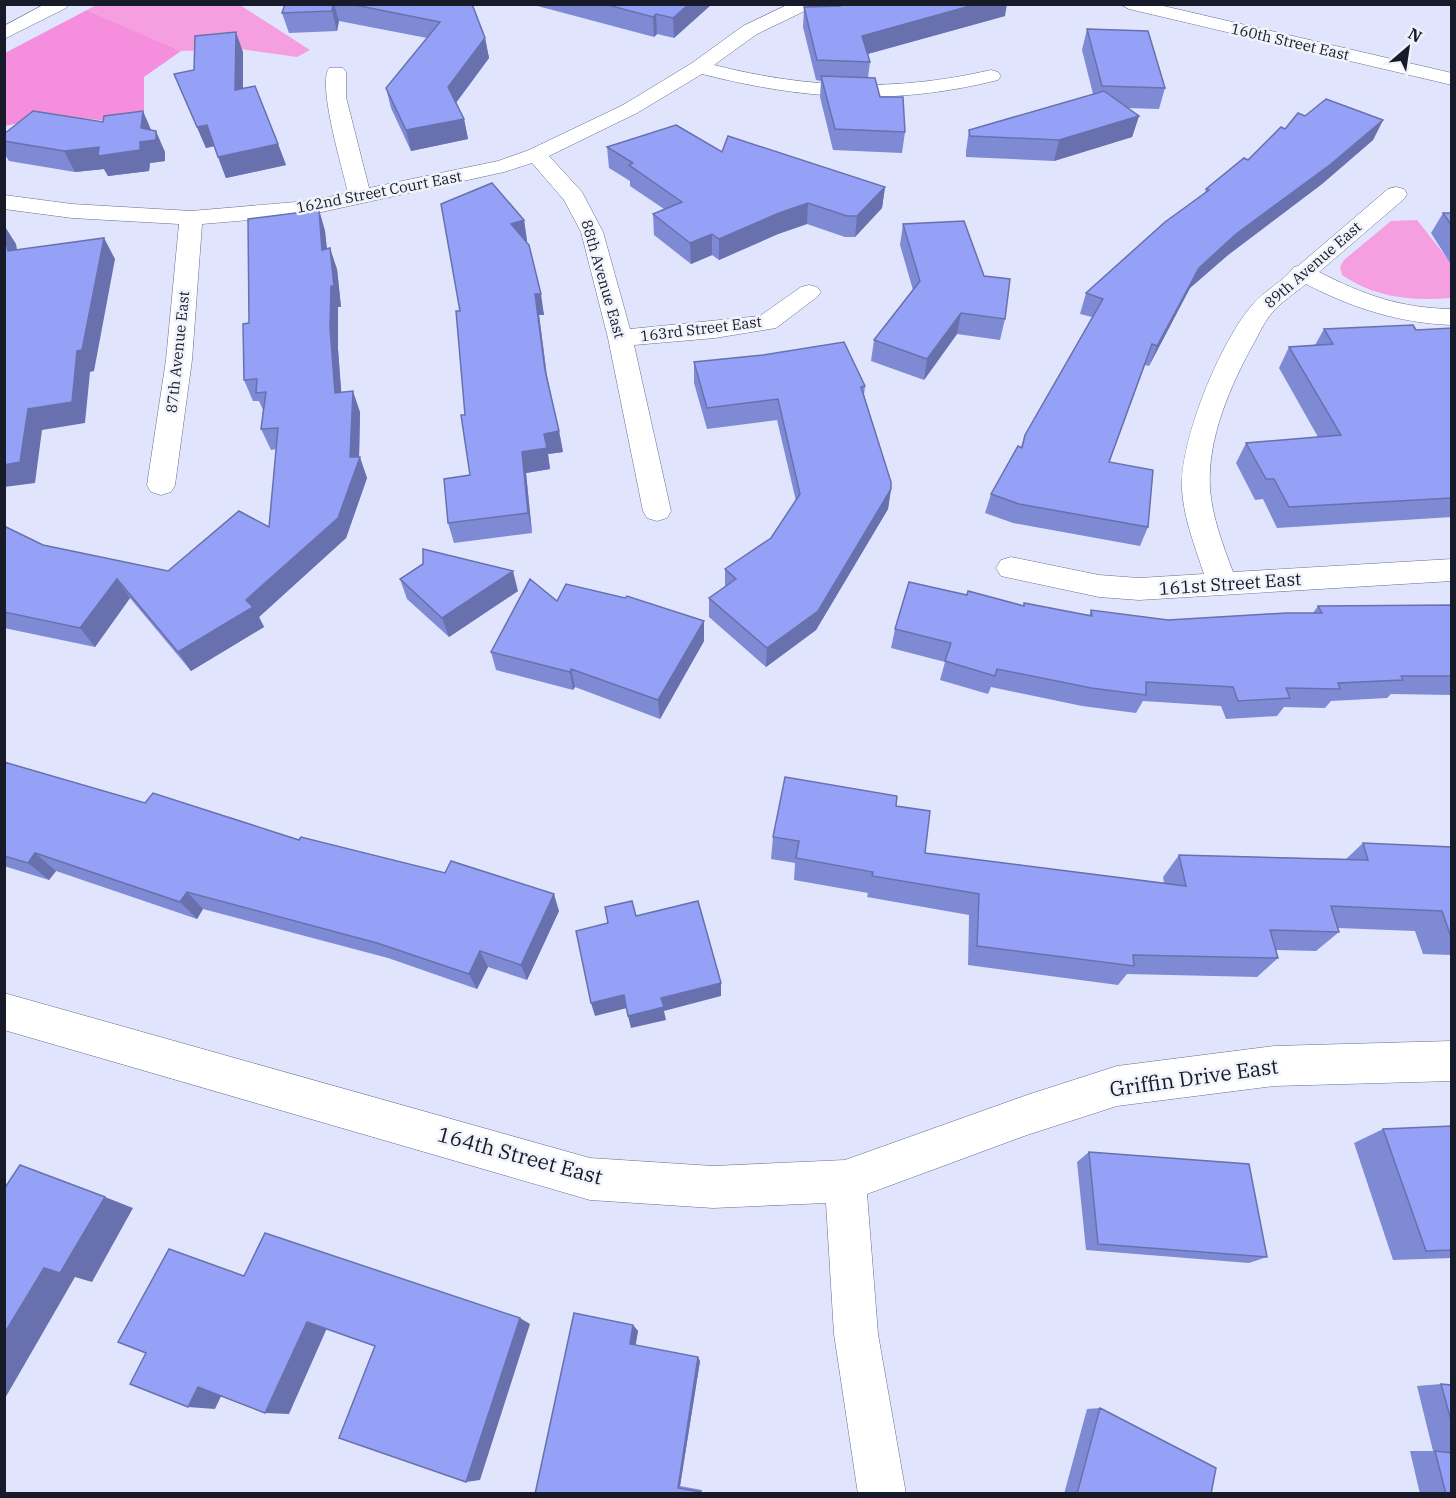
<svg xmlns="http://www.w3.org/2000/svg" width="1456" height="1498" font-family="'IBM Plex Serif',serif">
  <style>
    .green { fill: #f59fe0 }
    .forest { fill: #f58edd }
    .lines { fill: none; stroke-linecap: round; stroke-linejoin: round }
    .street-casing { stroke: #676d90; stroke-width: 1 }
    .secondary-casing { stroke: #676d90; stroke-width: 1 }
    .street { fill: #fff; fill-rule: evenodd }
    .secondary { fill: #fff; fill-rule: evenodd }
    .wall { fill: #7f8ad4 }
    .shaded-wall { fill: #6871ad }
    .building { fill: #94a1f7; stroke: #6871ad; stroke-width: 1.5 }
    .labels { text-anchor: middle; stroke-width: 5; stroke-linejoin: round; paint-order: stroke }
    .far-street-label { font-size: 15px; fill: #171a28; stroke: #f1f3fb }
    .street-label { font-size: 18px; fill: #171a28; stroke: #f1f3fb }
    .near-street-label { font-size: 21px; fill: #171a28; stroke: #f1f3fb }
  </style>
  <rect width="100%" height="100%" fill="#e0e5fd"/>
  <path class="green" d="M98,4L240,5L310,50L297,57L240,49L181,51L87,10Z
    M1417,220L1451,263V298C1412,301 1376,298 1342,275L1340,267L1344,260L1391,221Z"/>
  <path class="forest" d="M87,10L181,51L144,77V110L125,123L55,115L5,126V53Z"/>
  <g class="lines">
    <g class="street-casing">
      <path id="street" d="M789,4H814L811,8L757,34L714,65C809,89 896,92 991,70L998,72L1001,76L998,80C895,106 804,100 702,74L637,113L549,156L582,192L603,232L630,329L760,316L801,287L809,285L817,287L821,292L817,297L776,328L715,338L634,345L671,511L667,518L657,521L647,518L643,511L608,338L581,232L564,200L532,163L504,172L308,215L202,224L192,360L175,485L171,492L161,495L151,492L147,485L166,360L179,224L72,218L4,209V195L72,204L191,211L308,201L348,193C343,170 317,85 329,68H343L346,72V97L369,188L498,161L529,150L623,105L692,63L743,26Z
        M1396,187L1404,189L1407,194L1404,199L1319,272C1364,295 1400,308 1452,309V325C1399,323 1352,308 1306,284C1295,293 1281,302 1271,314C1265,321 1260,332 1255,341C1231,384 1207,438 1210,488C1212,517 1223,545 1233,572L1452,559V581L1139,600L1099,597L1001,576L996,568L1001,560L1011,557L1099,575L1139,578L1204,574C1195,547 1184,519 1182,490C1179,441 1221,340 1253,304C1265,290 1283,282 1294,267L1298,266L1388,189Z
        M4,993L590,1158L713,1166L845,1160L1027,1095L1117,1066L1274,1046L1452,1041V1081L1274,1086L1117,1106L1027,1135L867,1194L878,1334L906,1494H858L834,1334L826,1203L713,1208L590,1200L4,1030Z"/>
    </g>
    <g class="secondary-casing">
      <path id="secondary" d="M45,4H69L66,8L4,39V26Z
        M1120,4H1155L1452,73V85L1129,9Z"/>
    </g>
    <use href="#street" class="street"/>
    <use href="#secondary" class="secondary"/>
  </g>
  <path class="wall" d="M285,4H472L485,38L489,58L456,103L464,119L468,139L411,151L391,108L386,88L427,38L339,21L337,31L289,33L282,13Z
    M530,4H712L674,38L657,34L654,37Z
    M804,7L1005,16L868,54L870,62L868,78L905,132L902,153L833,150L820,97L821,81L816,80L803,27Z
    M1087,29L1165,88L1159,109L1127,108L1139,116L1132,137L1054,161L966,157V151L969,130L1093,94L1082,50Z
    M243,52V88L278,144L286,165L226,178L214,146L206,148L174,74L194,70Z
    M1305,116L1383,120L1373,140L1322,184L1228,255L1190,288L1149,366L1145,365L1109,462L1148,527L1140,546L1013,523L985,513L991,494L1021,447L1025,435L1092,317L1080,314L1086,293L1205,193L1206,189L1248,160L1285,129Z
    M151,130L165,152V161L150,163L149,171L108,176L104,169L75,172L9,161L4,153V134Z
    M607,147L722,152L885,187L882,208L855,237H845L807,224L778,234L719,260L712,255L691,264L654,235L653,214L664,209L630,186V181L609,168Z
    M319,210L325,231L327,249L337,269L341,307H338V349L341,392L360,412L359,457L367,478L346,538L259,617L264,627L191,671L130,598L95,647L4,628V526L43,545L168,571L269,527L276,449L271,450L261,429L263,410L259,401H253L244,380L249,323Z
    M1443,213H1452V266L1431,233Z
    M524,220L527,241H526L544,315H539L547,377L559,431L563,452L548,454L550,469L526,473L532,533L454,543L448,523L470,475L465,415Z
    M903,224L984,276L1005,319L1000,340L957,334L924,380L871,361L874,340L913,290L900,245Z
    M1452,328V517L1277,528L1263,499L1255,500L1236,463L1246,443L1318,437L1279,368L1289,347L1315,345L1324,329L1416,330Z
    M694,362L865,386L864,395L891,489L888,509L816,630L766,667L709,617V598L725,587V569L771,538L796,501L777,420L707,429L694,383Z
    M400,579L518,591L449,637L407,599Z
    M967,595L1023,606L1089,616L1091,610L1168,620L1313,613L1318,606L1452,605V695L1391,694L1387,698L1331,701L1325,708L1284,707L1277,716L1226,719L1221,706L1143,701L1136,713L1082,706L991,687L988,694L940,680L945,662L891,648L895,629Z
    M557,601L704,641L660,719L575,687L573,690L496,670L491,652Z
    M4,762L145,803L299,840L559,911L527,980L488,967L477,989L388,958L203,909L197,919L56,871L49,880L4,866Z
    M896,806L925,853L1164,883L1163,877L1179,855L1346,859L1363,843L1452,847V955L1423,954L1415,931L1338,928L1339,932L1316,951L1276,950L1278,958L1257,977L1127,974L1118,985L968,965L969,915L867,897L868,893L794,880L795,863L771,859L773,837Z
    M1452,1126V1258L1393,1260L1354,1143L1383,1129Z
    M1089,1152L1267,1257L1249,1263L1086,1250L1077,1162Z
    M633,1325L638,1331L635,1345L700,1361L680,1486L702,1490L701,1494H535Z
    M1441,1384L1452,1385V1494H1420L1410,1451H1433L1417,1386Z
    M1100,1408L1211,1494H1064L1087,1409Z"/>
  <path class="shaded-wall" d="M333,4H334L339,21L337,31L332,11Z
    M689,4H712L674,38L673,18Z
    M977,4H1007L1005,16L860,56L862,36Z
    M656,14L657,34L654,37L653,17Z
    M236,32L243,52V111L235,90Z
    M485,38L489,58L452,108L448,87Z
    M143,111L152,132L156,131L165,152V161L150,163L149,171L108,176L104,169L75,172L64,151L141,128Z
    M1139,116L1132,137L1054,161L1059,140Z
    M464,119L468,139L411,151L406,130Z
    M1383,120L1373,140L1322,184L1228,255L1190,288L1149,366L1157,346L1199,268L1236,234Z
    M207,125L215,146L206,148L197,127Z
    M278,144L286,165L226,178L218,157Z
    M885,187L882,208L855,237L857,216Z
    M808,203L807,224L778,234L719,260V239L779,213Z
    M319,210L325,231L329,271L322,250Z
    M524,220L527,241L514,245L511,224Z
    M4,225L16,244L21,272L8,251Z
    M712,234V255L691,264L690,243Z
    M104,238L115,259L94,371L90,372L85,423L42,430L35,483L4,487V465L28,409L77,351Z
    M330,248L337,269L341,307H338V349L343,414L335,393L330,328Z
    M535,294H541L544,315H539L549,391Z
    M961,313L957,334L924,380L927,359Z
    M353,391L360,412L359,461L360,457L367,478L346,538L259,617L264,627L191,671L178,652L246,600L350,457Z
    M559,431L563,452L548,454L550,469L526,473L532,533L528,513L522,452L544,434Z
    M891,489L888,509L816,630L766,667L767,648Z
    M513,571L518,591L449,637L442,618Z
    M117,579L130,598L95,647L80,628Z
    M704,621V641L660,719L658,700Z
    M571,669L575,687L573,690L570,672Z
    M35,853L56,871L49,880L28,863Z
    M187,892L203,909L197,919L180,902Z
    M554,894L559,911L527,980L521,965Z
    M480,951L488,967L477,989L469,974Z
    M721,983V996L664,1011L666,1020L631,1028L628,1016L661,998Z
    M624,995L627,1008L595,1016L591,1003Z
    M105,1197L133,1208L92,1282L75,1277L4,1400V1334L44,1268Z
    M520,1318L530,1324L480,1480L466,1482Z
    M307,1322L327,1328L289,1414L265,1413Z
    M633,1325L638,1331L635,1349L630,1344Z
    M698,1357L700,1361L680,1486L678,1488Z
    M198,1387L224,1390L215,1409L188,1407Z"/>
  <path class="building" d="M285,4H333L332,11L282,13Z
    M350,4H472L485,38L448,87L464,119L406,130L386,88L440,22Z
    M604,4H689L673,18L656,14L653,17Z
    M844,4H977L862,36L870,62L817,60L804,7L840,6Z
    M1087,29L1148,31L1165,88L1102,86Z
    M236,32L235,90L255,86L278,144L218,157L207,125L197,127L174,74L194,70L195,36Z
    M821,76L875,78L880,97H903L905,132L835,129Z
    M1104,91L1139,116L1059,140L970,136L969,130Z
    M1326,99L1383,120L1331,164L1236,234L1199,268L1157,346L1152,344L1109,462L1153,470L1148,527L1019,504L991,494L1018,446L1022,448L1025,435L1103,299L1086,293L1165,222L1209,190L1206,189L1244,158L1248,160L1281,127L1285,129L1298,113L1305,116Z
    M33,111L103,122L104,116L143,111L141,128L156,131V140L140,142V150L98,156L99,147L64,151L4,141V134Z
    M676,125L722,152L728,136L885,187L857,216H847L808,203L779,213L719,239L712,234L690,243L653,214L682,202L629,165L633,163L607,147Z
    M492,183L524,220L511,224L529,245L541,294H535L545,370L559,431L544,434L547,448L522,452L528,513L448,523L444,479L470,475L461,415H465L456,311H460L441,204Z
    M319,210L322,250L330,248L334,286H331L330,328L335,393L353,391L350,457H360L338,518L246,600L253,607L178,652L117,579L80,628L4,612V526L43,545L168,571L239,511L269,527L278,428L261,429L266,392L256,393L257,379L244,380L243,324L249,323L248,219Z
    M1443,213H1452V226Z
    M964,221L984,276L1010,279L1005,319L961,313L927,359L874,340L920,281L903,224Z
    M4,230L8,251L104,238L82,350L77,351L72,402L28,409L20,462L4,465Z
    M1413,325L1416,330L1452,328V498L1289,507L1274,479H1266L1246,443L1341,435L1289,347L1333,344L1324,329Z
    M844,342L865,386L861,387L891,482V489L818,611L767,648L709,598L736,579L725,569L771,538L800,494L778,399L707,408L694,362L763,355Z
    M423,549L513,571L442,618L400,579L423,564Z
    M530,579L557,601L566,584L625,598L627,596L704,621L658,700L571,669L570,672L491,652Z
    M909,582L967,595L968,591L1024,606V603L1092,616L1091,610L1168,620L1286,613H1322L1318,606L1452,605V676H1401L1403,680L1338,683L1340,689L1286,688L1290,698L1238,701L1233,687L1146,682V695L1091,688L997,669L995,676L945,661L951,643L895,629Z
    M4,762L145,803L153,793L299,840L301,837L445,873L451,861L554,894L521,965L480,951L469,974L377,943L187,892L180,902L35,853L28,863L4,856Z
    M785,777L897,796L896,806L930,811L925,853L1186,886L1179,855L1368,860L1363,843L1452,847V934H1450L1442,911L1331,906L1339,932L1270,930L1278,958L1133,955L1134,966L977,946L979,894L872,876L873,872L796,858L799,841L773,837Z
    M632,901L636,916L698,901L721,983L661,998L664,1007L628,1016L624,995L591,1003L576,931L608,923L605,907Z
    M1452,1126V1250L1426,1251L1383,1129Z
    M1089,1152L1249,1164L1267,1257L1098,1244Z
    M20,1165L105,1197L60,1273L44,1268L4,1334V1189Z
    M265,1233L520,1318L466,1482L339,1438L375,1346L307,1322L265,1413L198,1387L188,1407L130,1384L146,1353L118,1342L169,1249L244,1276Z
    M574,1313L633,1325L630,1344L698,1357L678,1488L701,1492L700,1494H535Z
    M1441,1384L1452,1385V1424Z
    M1100,1408L1216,1468L1211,1494H1077Z
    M1435,1451L1452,1453V1494H1446Z"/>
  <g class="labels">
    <g class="far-street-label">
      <text transform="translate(1290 42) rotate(13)" y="5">160th Street East</text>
      <text transform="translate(379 192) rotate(-11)" y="5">162nd Street Court East</text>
      <text transform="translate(1313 265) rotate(-41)" y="5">89th Avenue East</text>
      <text transform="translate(603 279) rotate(74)" y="5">88th Avenue East</text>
      <text transform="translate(701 329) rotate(-7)" y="5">163rd Street East</text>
      <text transform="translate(178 352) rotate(-84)" y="5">87th Avenue East</text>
    </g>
    <g class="street-label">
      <text transform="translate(1230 584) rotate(-4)" y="6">161st Street East</text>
    </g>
    <g class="near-street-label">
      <text transform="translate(1194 1078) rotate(-8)" y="7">Griffin Drive East</text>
      <text transform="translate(520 1156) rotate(15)" y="7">164th Street East</text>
    </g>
  </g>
  <rect width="1456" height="1498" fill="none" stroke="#171a28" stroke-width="12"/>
  <g transform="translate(1408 48) rotate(29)" stroke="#f1f3fb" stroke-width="4.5" paint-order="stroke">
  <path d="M0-4.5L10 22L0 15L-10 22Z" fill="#171a28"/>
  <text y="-9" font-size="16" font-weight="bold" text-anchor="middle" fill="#171a28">N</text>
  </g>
</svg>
